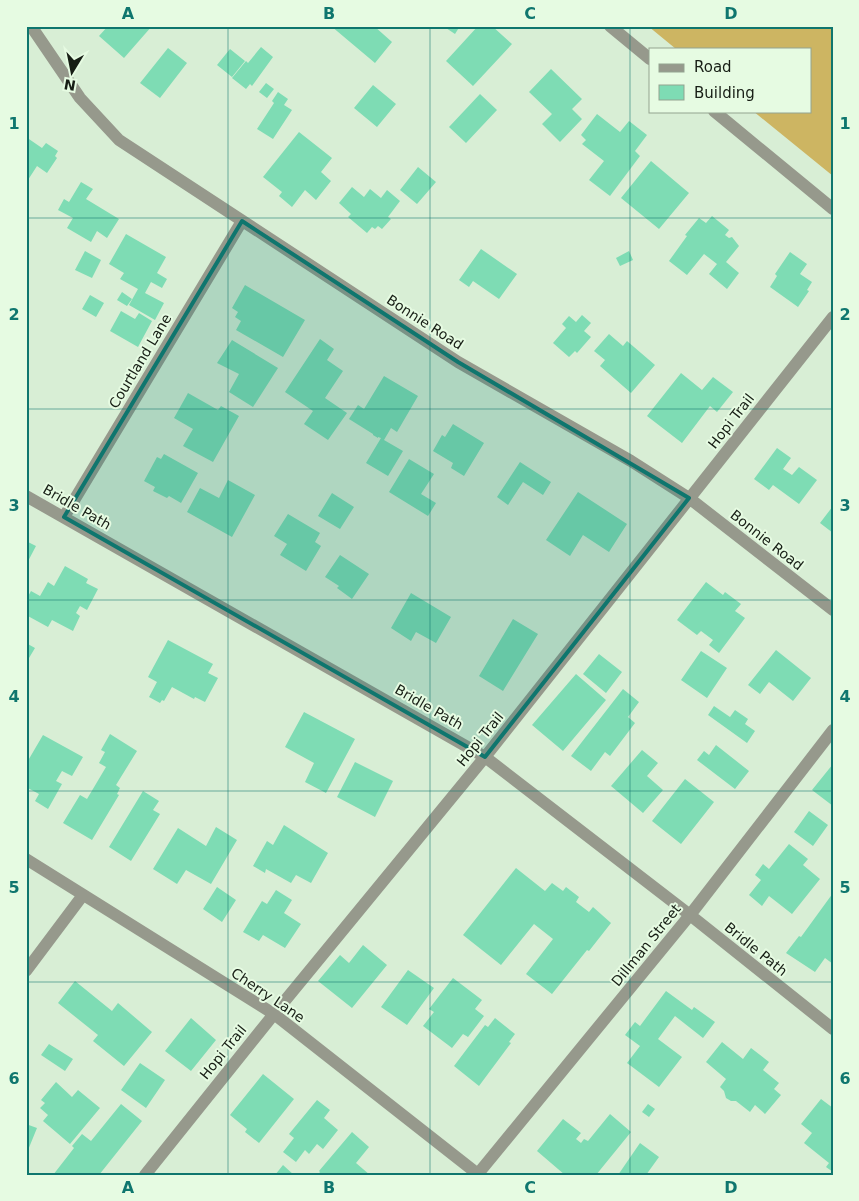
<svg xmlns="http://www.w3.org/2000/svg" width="859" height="1201" font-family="'DejaVu Sans',sans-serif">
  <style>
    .forest { fill: #cdb562 }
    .building { fill: #7edcb4 }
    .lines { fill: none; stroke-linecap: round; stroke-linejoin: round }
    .minor { stroke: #96998c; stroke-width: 12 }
    .tertiary { stroke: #96998c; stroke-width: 12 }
    .marked { fill: #0f766e; fill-opacity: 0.2; stroke: #0f766e; stroke-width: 4; stroke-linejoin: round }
    .grid { fill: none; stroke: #0f766e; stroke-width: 1; stroke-opacity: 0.55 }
    .labels { text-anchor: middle; stroke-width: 4; stroke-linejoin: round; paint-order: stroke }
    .street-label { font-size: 14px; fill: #171e15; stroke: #e6fbe2 }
    .neatline { fill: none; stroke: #0f766e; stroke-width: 2 }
    .grid-label { font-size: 16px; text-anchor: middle; font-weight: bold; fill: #0f766e }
  </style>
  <rect width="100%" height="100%" fill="#d8eed5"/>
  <path class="forest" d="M648,26H833V176L753,111H810V49H676Z"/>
  <path class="building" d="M108,26H152L124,58L99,36Z
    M331,26H374L392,42L375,63Z
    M443,26H460L455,34Z
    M478,26H492L512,44L473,86L446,61Z
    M261,47L273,57L252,86L250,84L246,89L232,78L246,61L248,63Z
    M168,48L187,63L160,98L140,83Z
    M230,49L245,61L232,77L217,65Z
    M551,69L582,99L572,109L582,119L560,142L542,124L552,114L529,92Z
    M266,83L274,89L267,98L259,92Z
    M373,85L396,104L377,127L354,108Z
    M278,92L288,99L284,105L292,110L273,139L257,129L274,103L272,101Z
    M480,94L497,110L466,143L449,127Z
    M597,114L620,132L629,121L647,135L635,151L640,156L610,196L589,180L604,161L582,144L586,140L581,135Z
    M299,132L332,158L321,172L331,181L316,200L305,190L292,207L279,196L282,192L263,177Z
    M26,137L42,148L46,143L58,151L55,156L57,158L47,173L37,166L26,183Z
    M651,161L689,193L659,229L621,198Z
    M418,167L436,182L417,204L400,190Z
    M81,182L93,189L86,199L119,219L107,238L97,231L91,242L67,228L73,218L58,210L64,199L69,202Z
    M352,187L364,197L370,189L381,198L387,190L400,201L388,217L391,219L382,229L378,226L375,229L372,227L367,233L348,217L351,214L339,203Z
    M712,216L729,230L725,235L729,238L732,237L739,246L726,262L739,273L727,289L709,274L717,264L704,254L687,275L669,261L687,236L685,235L699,218L706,223Z
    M126,234L166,257L157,273L167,279L162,288L151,282L145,293L164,303L155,320L129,305L138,289L120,279L124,273L109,264Z
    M481,249L517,274L499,299L473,281L469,287L459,280Z
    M85,251L101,260L92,278L75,270Z
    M629,251L633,260L620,266L616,258Z
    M790,252L807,264L800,274L812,282L807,290L809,291L798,307L770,287L777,276L775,274Z
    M245,285L305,320L283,357L236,330L241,321L235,317L238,312L232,308Z
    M122,292L132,299L127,306L117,300Z
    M90,295L104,303L96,317L82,309Z
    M121,311L135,319L139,313L152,321L138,347L110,331Z
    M582,315L591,323L584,331L591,337L577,353L575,351L569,357L553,343L566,328L562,324L569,316L576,322Z
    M609,334L623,346L627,341L655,365L631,393L600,366L605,360L594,351Z
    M320,339L334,349L327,360L343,371L325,398L347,413L328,440L304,424L313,411L285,392Z
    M232,340L278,368L253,407L229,392L239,374L217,363Z
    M681,373L702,390L713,377L733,392L717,412L710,406L682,443L647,416Z
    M384,376L418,396L397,432L391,428L384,440L403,451L388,476L366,463L381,438L378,437V438L373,435V434L349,419L358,405L364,409Z
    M188,393L218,410L221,406L239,416L213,462L183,446L193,429L174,418Z
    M453,424L484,443L464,476L451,468L453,463L433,451L442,435L445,437Z
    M777,448L791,458L783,469L792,475L799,467L817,480L799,504L773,485L769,490L754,479Z
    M164,454L198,473L181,503L169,496L167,498L153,491L155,487L144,481L157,457L161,459Z
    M409,459L434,474L421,494L436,503L428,516L389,492Z
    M520,462L551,482L543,495L523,482L508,505L497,497Z
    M228,480L255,495L232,537L187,512L200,488L219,498Z
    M578,492L627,524L609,552L583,535L570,556L546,540Z
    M332,493L354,507L340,529L318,516Z
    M833,506V533L820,523Z
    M288,514L320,533L315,542L321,546L306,571L280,555L287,544L274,536Z
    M26,541L36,546L26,565Z
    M340,555L369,574L352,599L337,588L339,586L325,577Z
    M65,566L88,579L86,583L98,589L87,610L80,606L76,613L80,616L73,631L52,620L48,627L26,615V600L31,591L40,596L48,582L54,586Z
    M706,582L723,595L725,592L741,604L735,611L745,618L719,653L709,645L713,640L701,631L697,635L677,620Z
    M411,593L451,617L436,643L416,632L411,641L391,628Z
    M513,619L538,634L503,691L479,676Z
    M168,640L213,664L208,673L218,678L205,702L195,697L194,699L172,687L164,701L162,700L160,703L149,697L157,682L148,677Z
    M26,643L35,648L26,663Z
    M776,650L811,678L793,701L769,682L760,694L748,685Z
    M701,651L727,668L707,698L681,680Z
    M599,654L622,672L606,693L583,674Z
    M576,674L606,700L563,751L532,725Z
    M623,689L639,702L628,717L635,723L610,756L605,752L591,771L571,756Z
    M714,706L730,717L735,710L748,719L745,724L755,731L747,743L708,715Z
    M304,712L355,739L326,793L305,782L314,763L285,747Z
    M110,734L137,751L116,785L120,788L117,794L119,795L92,840L63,823L80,795L87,799L106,767L99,763L105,752L101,750Z
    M43,735L83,757L72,776L62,771L56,781L62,784L48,809L35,801L39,794L26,787V764Z
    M716,745L749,771L735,789L697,760L704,751L709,755Z
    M642,750L658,763L647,776L663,790L643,813L611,786Z
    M355,762L393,781L375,817L337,797Z
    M833,764V806L812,790Z
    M685,779L714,802L681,844L652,821Z
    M143,791L159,801L153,810L160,814L131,861L109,847Z
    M809,811L828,825L813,846L794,832Z
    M284,825L328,853L311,883L296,875L291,883L266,869L265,873L253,866L267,841L273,845Z
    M216,827L237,840L211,884L186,870L177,884L153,869L178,828L206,846Z
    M789,844L808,859L803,865L820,879L792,914L769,896L762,906L749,895L761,880L755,875L763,864L769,869Z
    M516,868L545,891L552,883L563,891L566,887L579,897L576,902L589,912L593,907L611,923L589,951L587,950L552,994L526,974L553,939L534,924L501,965L463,935Z
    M217,887L236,900L222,922L203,909Z
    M276,890L292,900L284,913L301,924L285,948L263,935L259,941L243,932L262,901L267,904Z
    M833,893V964L825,958L815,972L786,953L799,936L801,937Z
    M363,945L387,965L352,1008L318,981L340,955L349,963Z
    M408,970L434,988L407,1025L381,1007Z
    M453,978L482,1000L475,1009L484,1016L468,1037L463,1034L452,1048L423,1026L434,1012L429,1009Z
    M75,981L112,1011L118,1003L152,1032L124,1066L93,1041L98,1035L58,1003Z
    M666,991L692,1010L694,1007L715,1022L703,1038L675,1016L658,1039L682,1057L659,1087L627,1063L640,1046L625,1035L635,1022L640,1026Z
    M191,1018L216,1040L191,1071L165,1051Z
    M495,1018L515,1034L509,1042L511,1043L479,1086L454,1066L485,1025L488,1027Z
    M722,1042L743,1059L751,1048L769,1062L763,1070L779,1083L774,1089L781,1095L765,1114L755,1105L750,1112L736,1101H731L726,1098L724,1091L720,1087L726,1079L706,1062Z
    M49,1044L73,1059L65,1071L41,1055Z
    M140,1063L165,1080L146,1108L121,1090Z
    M263,1074L294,1099L259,1143L245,1132L247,1129L230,1115Z
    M56,1082L72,1097L78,1090L100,1108L70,1144L43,1121L48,1115L40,1108L45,1103L41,1100Z
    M821,1099L833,1108V1172L826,1167L829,1163L804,1143L812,1133L801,1124Z
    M317,1100L330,1110L324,1118L338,1130L323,1149L317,1144L309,1154L305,1150L296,1162L283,1152L294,1138L289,1134Z
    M121,1104L142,1121L99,1175H53L74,1148L72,1146L82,1134L91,1141Z
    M648,1104L655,1109L649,1117L642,1112Z
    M610,1114L631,1132L596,1175H565L537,1151L563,1119L581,1133L576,1139L581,1143L584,1139L588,1141Z
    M26,1124L37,1128L26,1155Z
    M352,1132L369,1147L356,1163L370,1175H318L320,1172L319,1171Z
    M640,1143L659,1157L646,1175H618Z
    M283,1165L294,1175H275Z"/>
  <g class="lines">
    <path class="minor" d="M31,26L80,98L119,140L458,362L631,461L689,498L833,610
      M26,496L485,757L690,915L833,1029
      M64,517L242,221
      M26,859L274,1014L479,1175
      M26,971L83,895
      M145,1175L274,1014L485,757L833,317
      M477,1175L690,915L833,730"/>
    <path class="tertiary" d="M610,26L650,59
      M714,111L833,209"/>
  </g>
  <path class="marked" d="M242,221L458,362L689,498L485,757L64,517Z"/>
  <path class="grid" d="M228,26V1175M430,26V1175M630,26V1175M26,218H833M26,409H833M26,600H833M26,791H833M26,982H833"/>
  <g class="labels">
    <g class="street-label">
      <text transform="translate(425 322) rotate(33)" y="5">Bonnie Road</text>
      <text transform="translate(140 361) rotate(-59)" y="5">Courtland Lane</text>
      <text transform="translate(731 421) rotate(-52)" y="5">Hopi Trail</text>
      <text transform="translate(77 507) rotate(30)" y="5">Bridle Path</text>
      <text transform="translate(767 540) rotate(38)" y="5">Bonnie Road</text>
      <text transform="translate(429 707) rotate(30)" y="5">Bridle Path</text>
      <text transform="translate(480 739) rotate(-51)" y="5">Hopi Trail</text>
      <text transform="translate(646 945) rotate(-51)" y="5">Dillman Street</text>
      <text transform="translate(756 949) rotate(39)" y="5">Bridle Path</text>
      <text transform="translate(268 995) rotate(34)" y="5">Cherry Lane</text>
      <text transform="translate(223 1052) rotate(-51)" y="5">Hopi Trail</text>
    </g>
  </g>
  <rect width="859" height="1201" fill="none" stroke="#e6fbe2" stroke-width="55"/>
  <rect x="649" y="48" width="162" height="65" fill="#e6fbe2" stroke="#93a390"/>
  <rect x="659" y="64" width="25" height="8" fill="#96998c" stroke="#93a390"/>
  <text x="694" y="72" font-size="15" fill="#171e15">Road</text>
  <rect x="659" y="85" width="25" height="15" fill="#7edcb4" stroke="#93a390"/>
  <text x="694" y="98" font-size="15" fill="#171e15">Building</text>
  <g transform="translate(72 72) rotate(190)" stroke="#e6fbe2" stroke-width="4" paint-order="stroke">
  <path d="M0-4L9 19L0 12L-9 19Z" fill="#171e15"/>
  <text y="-8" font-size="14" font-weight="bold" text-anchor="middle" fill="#171e15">N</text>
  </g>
  <rect x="28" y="28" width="804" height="1146" class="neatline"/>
  <g class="grid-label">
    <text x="128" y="19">A</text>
    <text x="329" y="19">B</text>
    <text x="530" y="19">C</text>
    <text x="731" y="19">D</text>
    <text x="14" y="129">1</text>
    <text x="845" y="129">1</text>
    <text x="14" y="320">2</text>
    <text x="845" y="320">2</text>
    <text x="14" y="511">3</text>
    <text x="845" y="511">3</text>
    <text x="14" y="702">4</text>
    <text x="845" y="702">4</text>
    <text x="14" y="893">5</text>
    <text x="845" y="893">5</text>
    <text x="14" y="1084">6</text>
    <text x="845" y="1084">6</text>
    <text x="128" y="1193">A</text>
    <text x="329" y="1193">B</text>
    <text x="530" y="1193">C</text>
    <text x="731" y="1193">D</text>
  </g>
</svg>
